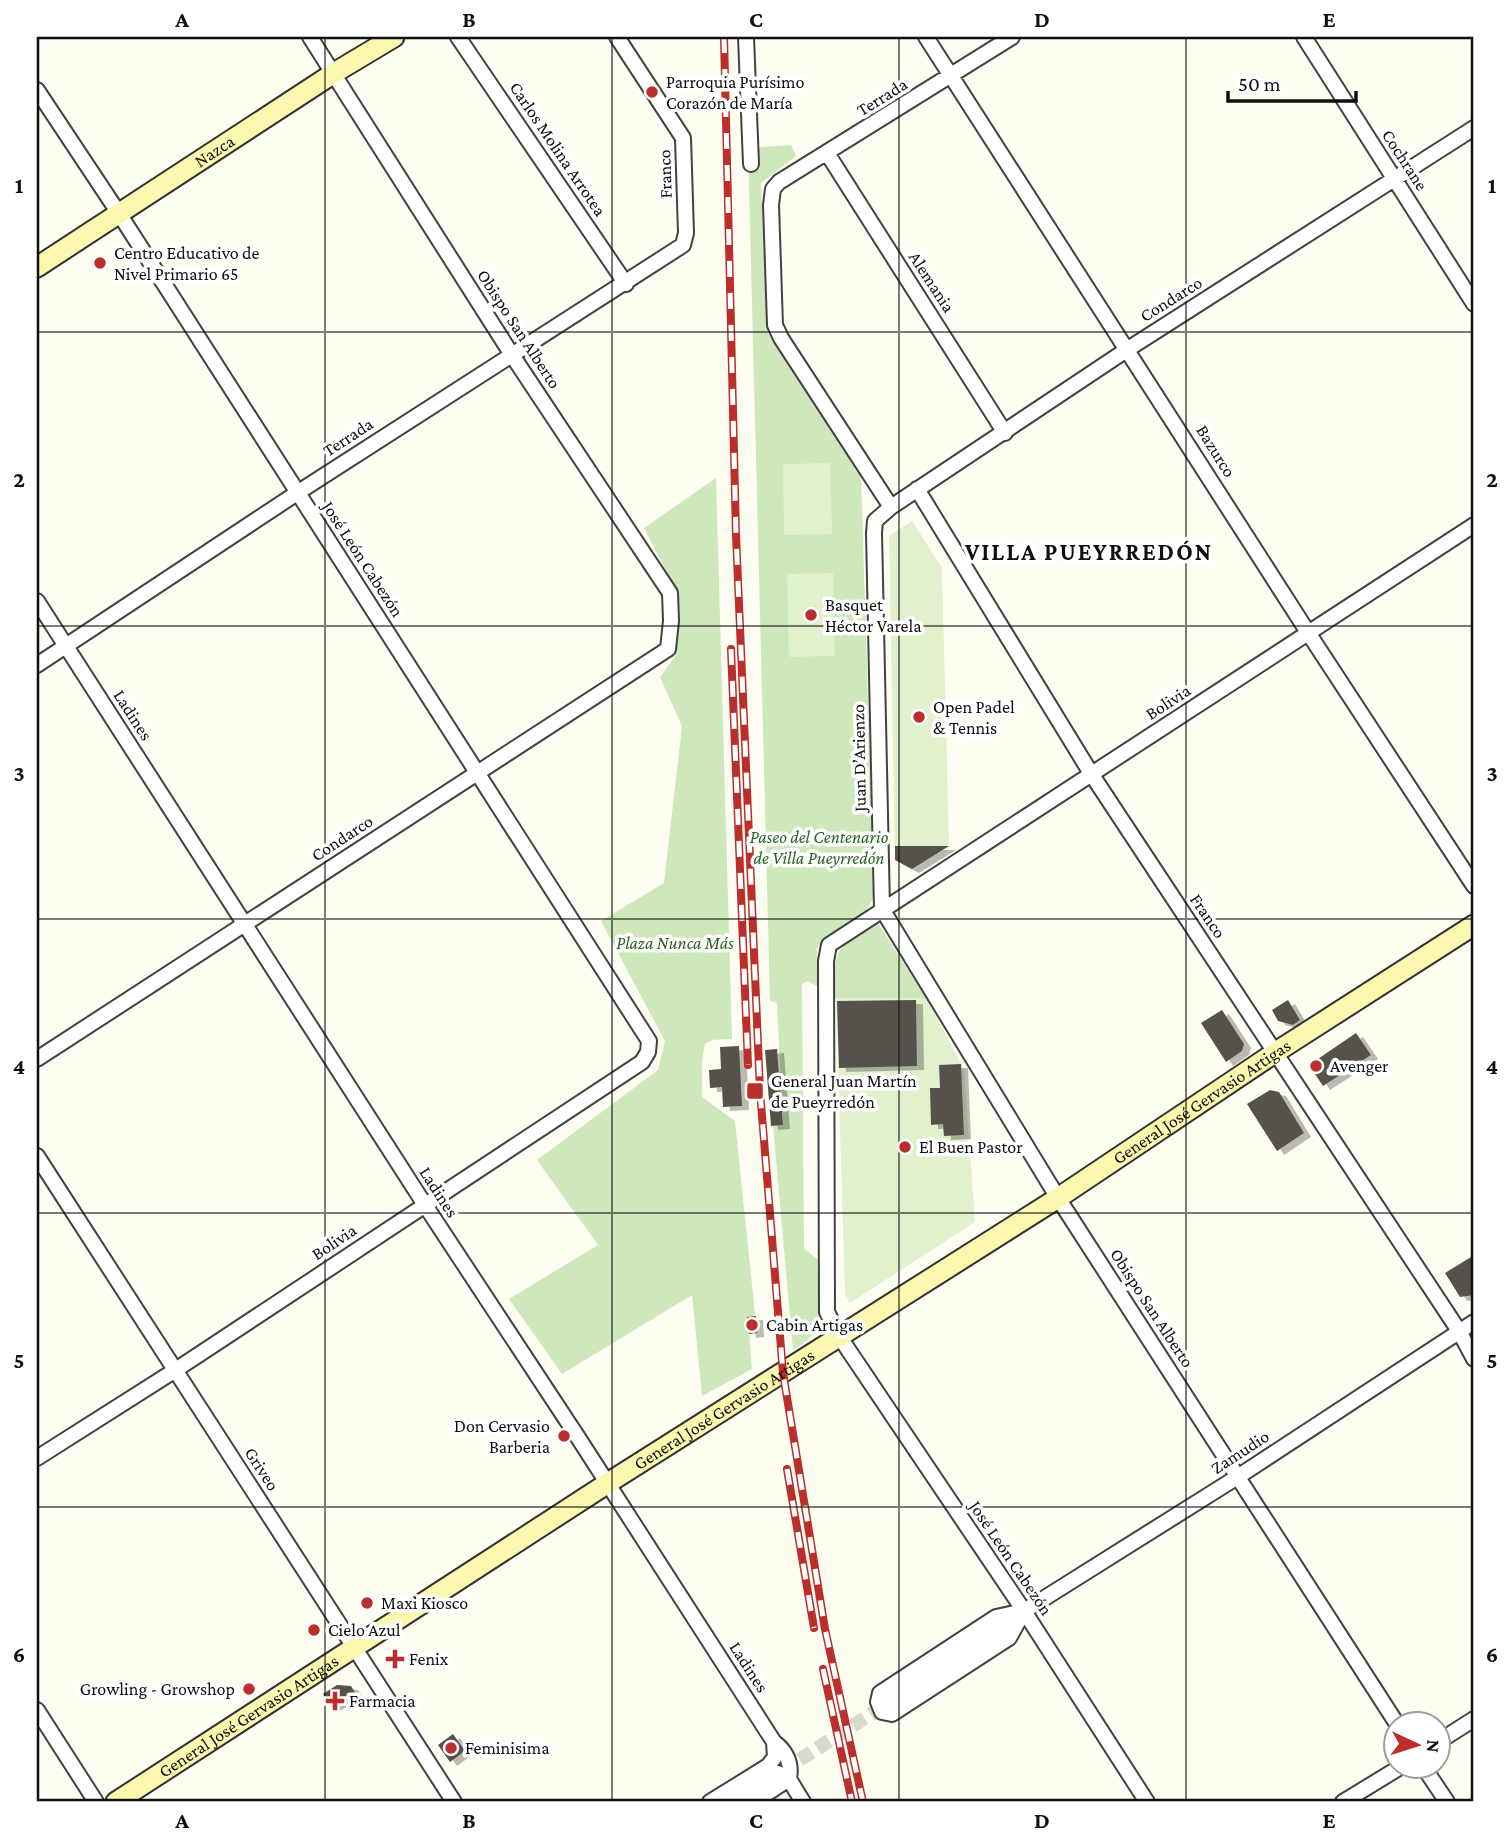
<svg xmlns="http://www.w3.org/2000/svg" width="1511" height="1839" font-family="'Crimson Pro',serif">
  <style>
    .green { fill: #cfe8bb }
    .pitch { fill: #e1f0cd }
    .building { fill: #57514b; filter: url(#shadow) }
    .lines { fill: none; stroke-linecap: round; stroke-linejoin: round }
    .street-tunnel { stroke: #dad9cf; stroke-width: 14; stroke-dasharray: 14 7; stroke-linecap: butt }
    .street-casing { stroke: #424242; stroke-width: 18 }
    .secondary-casing { stroke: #313131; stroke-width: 23 }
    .street { stroke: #fff; stroke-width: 14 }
    .secondary { stroke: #fcf8af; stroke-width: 19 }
    .rail-casing { stroke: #ba2e2b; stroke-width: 8 }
    .rail { stroke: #fff; stroke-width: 5; stroke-dasharray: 16; stroke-linecap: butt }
    .grid { fill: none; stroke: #0f0f0f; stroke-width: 2; stroke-opacity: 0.55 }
    .poi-dot { fill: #ba2e2b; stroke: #fff; stroke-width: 2.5 }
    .labels { text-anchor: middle; stroke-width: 7; stroke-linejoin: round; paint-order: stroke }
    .poi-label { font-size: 18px; fill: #0f0f0f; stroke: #fff; text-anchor: start }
    .street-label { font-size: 18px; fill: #0f0f0f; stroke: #fff }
    .park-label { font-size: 18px; font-style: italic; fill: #2a6421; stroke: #fff }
    .district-label { font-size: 24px; font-weight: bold; letter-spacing: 2px; fill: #0f0f0f; stroke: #fff }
    .neatline { fill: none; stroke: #0f0f0f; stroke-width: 2.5 }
    .grid-label { font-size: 23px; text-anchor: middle; font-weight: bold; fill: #0f0f0f }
  </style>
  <defs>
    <filter id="shadow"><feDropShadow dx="7" dy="4" stdDeviation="0" flood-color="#0004"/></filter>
  </defs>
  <rect width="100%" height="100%" fill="#fefdf1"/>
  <path class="green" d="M791,145L796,156L761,183L767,331L861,476L874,891C872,920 834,928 817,948L818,987L808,981L802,984L804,1248L818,1260C818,1282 825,1317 811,1336C806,1342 799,1346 793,1350L773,1126L783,1125L777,1003L770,1001L748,148Z
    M716,478L732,1039L712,1040L705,1044L702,1060V1097L735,1121L755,1314L748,1320L752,1369L702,1396L692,1295L562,1374L509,1299L598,1245L537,1160L658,1070L665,1041L601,921L664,883L682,726L660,677L676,655L679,607L675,588L644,528Z
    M877,921L926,998H835C833,945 835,952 877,921Z"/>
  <path class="pitch" d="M830,463L832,534L784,535L783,464Z
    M912,521L942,568L949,846L912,869L895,860L889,536Z
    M833,573L835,656L789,657L787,574Z
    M836,998H926L964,1069L975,1222L850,1303L845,1294Z"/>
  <path class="building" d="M895,846H949L912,869L895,860Z
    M916,1000L917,1066L839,1068L837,1001Z
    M1288,1000L1300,1020L1293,1025L1278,1021L1272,1010Z
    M1222,1010L1244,1044L1242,1051L1226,1062L1201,1023Z
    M1356,1033L1371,1055L1323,1086L1309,1065Z
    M739,1046L742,1106L723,1107L722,1087L710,1088L709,1070L721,1069L720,1047Z
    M777,1049L783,1125L771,1126L765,1050Z
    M961,1064L964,1135L944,1136L943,1124L931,1125L930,1088H940L939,1065Z
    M1270,1090L1279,1092L1304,1133L1277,1151L1247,1104Z
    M1471,1257L1474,1263V1295L1460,1297L1445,1273Z
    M756,1316L757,1333L749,1334L747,1317Z
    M337,1685L351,1686L356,1694L332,1707L323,1694Z
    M453,1734L465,1751L450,1762L438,1745Z"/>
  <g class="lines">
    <path class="street-tunnel" d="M782,1771L888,1703"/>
    <g class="street-casing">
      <path id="street" d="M458,37L626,284
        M746,37L751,164
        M926,37L1309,634L1474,886
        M1304,37L1474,304
        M37,90L120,215L649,1041L648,1052L642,1062L174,1371L37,1458
        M827,153L1005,433
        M917,489L1092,775L1459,1331L1474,1359
        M891,507L781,338L775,325L771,205L773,189L779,182L1012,37
        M37,601L425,1205L579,1439L774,1742C787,1752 792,1763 789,1779L803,1802
        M37,665L297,493L683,245L686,233L683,138L617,37
        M882,909L874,533L875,521L891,507L1128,349L1474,128
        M882,909L1058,1198L1397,1724
        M37,1059L668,649L671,621L670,593L512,355L310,37
        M37,1156L454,1802
        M1024,1611L1009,1638L892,1714L882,1712L878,1702L880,1693L996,1617Z
        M890,1702L1024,1611L1239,1476L1474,1322
        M37,1710L96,1802
        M1438,1742L1474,1719
        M1423,1766L1447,1802
        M710,1802L768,1766L775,1757L774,1742
        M733,1802L778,1773
        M754,1802L789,1779
        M1147,1802L1024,1611L839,1336L827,1312L826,961L829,945L1474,525
        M1343,1802L1402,1766"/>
    </g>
    <g class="secondary-casing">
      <g id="secondary">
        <path id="s1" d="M37,267L334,73L394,37"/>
        <path id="s2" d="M116,1802L608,1483L1058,1198L1276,1052L1474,925"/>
      </g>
    </g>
    <use href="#street" class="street"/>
    <use href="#secondary" class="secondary"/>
    <g class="rail-casing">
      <path id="rail" d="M724,37L736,535L760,1091L783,1373L825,1629L863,1802
        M731,649L748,1065
        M787,1469L814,1628
        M823,1669L852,1802"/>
    </g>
    <use href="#rail" class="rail"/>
  </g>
  <path class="grid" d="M325,37V1802M612,37V1802M899,37V1802M1186,37V1802M37,332H1474M37,626H1474M37,919H1474M37,1213H1474M37,1507H1474"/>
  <g class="poi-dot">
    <circle cx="652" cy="92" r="7"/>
    <circle cx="100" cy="263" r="7"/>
    <circle cx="811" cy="615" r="7"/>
    <circle cx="919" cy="717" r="7"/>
    <circle cx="1316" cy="1066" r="7"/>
    <rect x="746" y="1082" width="18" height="18" rx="3.5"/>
    <circle cx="905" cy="1147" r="7"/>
    <circle cx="752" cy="1325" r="7"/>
    <circle cx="564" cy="1436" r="7"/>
    <circle cx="367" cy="1603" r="7"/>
    <circle cx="314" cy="1630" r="7"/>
    <path d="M391.5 1648.5h7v7h7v7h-7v7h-7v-7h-7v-7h7z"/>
    <circle cx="249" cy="1689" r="7"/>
    <path d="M331.5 1690.5h7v7h7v7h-7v7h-7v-7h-7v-7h7z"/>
    <circle cx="451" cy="1748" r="7"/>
  </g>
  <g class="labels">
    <g class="poi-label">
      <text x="666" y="88">Parroquia Purísimo<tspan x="666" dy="21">Corazón de María</tspan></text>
      <text x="114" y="259">Centro Educativo de<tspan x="114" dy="21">Nivel Primario 65</tspan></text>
      <text x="825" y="611">Basquet<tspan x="825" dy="21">Héctor Varela</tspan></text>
      <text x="933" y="713">Open Padel<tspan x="933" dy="21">&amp; Tennis</tspan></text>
      <text x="1330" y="1072">Avenger</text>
      <text x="771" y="1087">General Juan Martín<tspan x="771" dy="21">de Pueyrredón</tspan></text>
      <text x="919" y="1153">El Buen Pastor</text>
      <text x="766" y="1331">Cabin Artigas</text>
      <text x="550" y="1432" text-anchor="end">Don Cervasio<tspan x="550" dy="21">Barberia</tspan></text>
      <text x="381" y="1609">Maxi Kiosco</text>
      <text x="328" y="1636">Cielo Azul</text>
      <text x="409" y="1665">Fenix</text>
      <text x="235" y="1695" text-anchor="end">Growling - Growshop</text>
      <text x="349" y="1707">Farmacia</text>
      <text x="465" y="1754">Feminisima</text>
    </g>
    <g class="street-label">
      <text transform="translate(882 97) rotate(-32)" y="6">Terrada</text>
      <text transform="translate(558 149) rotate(56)" y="6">Carlos Molina Arrotea</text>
      <text dy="6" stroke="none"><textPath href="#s1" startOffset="212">Nazca</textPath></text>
      <text transform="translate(1405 160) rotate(57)" y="6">Cochrane</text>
      <text transform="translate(665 174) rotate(-92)" y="6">Franco</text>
      <text transform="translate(932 282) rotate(57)" y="6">Alemania</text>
      <text transform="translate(1171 299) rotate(-32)" y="6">Condarco</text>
      <text transform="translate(519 329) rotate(57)" y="6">Obispo San Alberto</text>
      <text transform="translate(348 437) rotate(-33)" y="6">Terrada</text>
      <text transform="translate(1216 451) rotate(58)" y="6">Bazurco</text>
      <text transform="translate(363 559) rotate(57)" y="6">José León Cabezón</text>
      <text transform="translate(1168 702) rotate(-33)" y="6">Bolivia</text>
      <text transform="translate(133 715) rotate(57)" y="6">Ladines</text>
      <text transform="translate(859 758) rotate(-91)" y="6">Juan D’Arienzo</text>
      <text transform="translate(342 838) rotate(-33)" y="6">Condarco</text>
      <text transform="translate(1208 916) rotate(56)" y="6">Franco</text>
      <text dy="6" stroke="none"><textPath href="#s2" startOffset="1292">General José Gervasio Artigas</textPath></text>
      <text transform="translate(439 1192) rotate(57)" y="6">Ladines</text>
      <text transform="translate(334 1242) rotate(-34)" y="6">Bolivia</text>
      <text transform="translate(1152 1308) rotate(57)" y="6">Obispo San Alberto</text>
      <text dy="6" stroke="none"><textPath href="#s2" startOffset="724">General José Gervasio Artigas</textPath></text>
      <text transform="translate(1240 1452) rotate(-33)" y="6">Zamudio</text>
      <text transform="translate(262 1469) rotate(57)" y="6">Griveo</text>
      <text transform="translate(1011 1558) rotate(56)" y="6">José León Cabezón</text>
      <text transform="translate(749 1667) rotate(57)" y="6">Ladines</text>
      <text dy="6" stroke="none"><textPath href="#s2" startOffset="158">General José Gervasio Artigas</textPath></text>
    </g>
    <g class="park-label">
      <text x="819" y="843">Paseo del Centenario<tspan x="819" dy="21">de Villa Pueyrredón</tspan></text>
      <text x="675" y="949">Plaza Nunca Más</text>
    </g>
    <g class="district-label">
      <text x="1089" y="560">VILLA PUEYRREDÓN</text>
    </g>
  </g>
  <rect width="1511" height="1839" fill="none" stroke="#ffffff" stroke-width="77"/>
  <g transform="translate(1417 1745) rotate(94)"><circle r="33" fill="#ffffff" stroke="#9f9f9f" stroke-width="2"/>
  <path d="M0-5L12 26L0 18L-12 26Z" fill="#ba2e2b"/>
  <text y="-10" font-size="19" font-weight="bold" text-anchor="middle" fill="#0f0f0f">N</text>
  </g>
  <path d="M1228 91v10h128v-10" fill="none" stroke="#0f0f0f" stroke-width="3.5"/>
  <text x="1238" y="91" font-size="21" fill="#0f0f0f" stroke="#ffffff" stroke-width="5" paint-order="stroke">50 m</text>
  <rect x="38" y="38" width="1434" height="1762" class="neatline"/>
  <g class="grid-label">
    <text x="182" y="27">A</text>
    <text x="469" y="27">B</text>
    <text x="756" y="27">C</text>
    <text x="1042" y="27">D</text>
    <text x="1329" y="27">E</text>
    <text x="19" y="193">1</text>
    <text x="1492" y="193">1</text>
    <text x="19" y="487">2</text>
    <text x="1492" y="487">2</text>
    <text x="19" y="781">3</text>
    <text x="1492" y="781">3</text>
    <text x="19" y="1074">4</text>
    <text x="1492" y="1074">4</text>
    <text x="19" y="1368">5</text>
    <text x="1492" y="1368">5</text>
    <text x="19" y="1662">6</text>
    <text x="1492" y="1662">6</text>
    <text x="182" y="1828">A</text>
    <text x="469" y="1828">B</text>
    <text x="756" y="1828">C</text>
    <text x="1042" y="1828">D</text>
    <text x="1329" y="1828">E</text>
  </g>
</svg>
